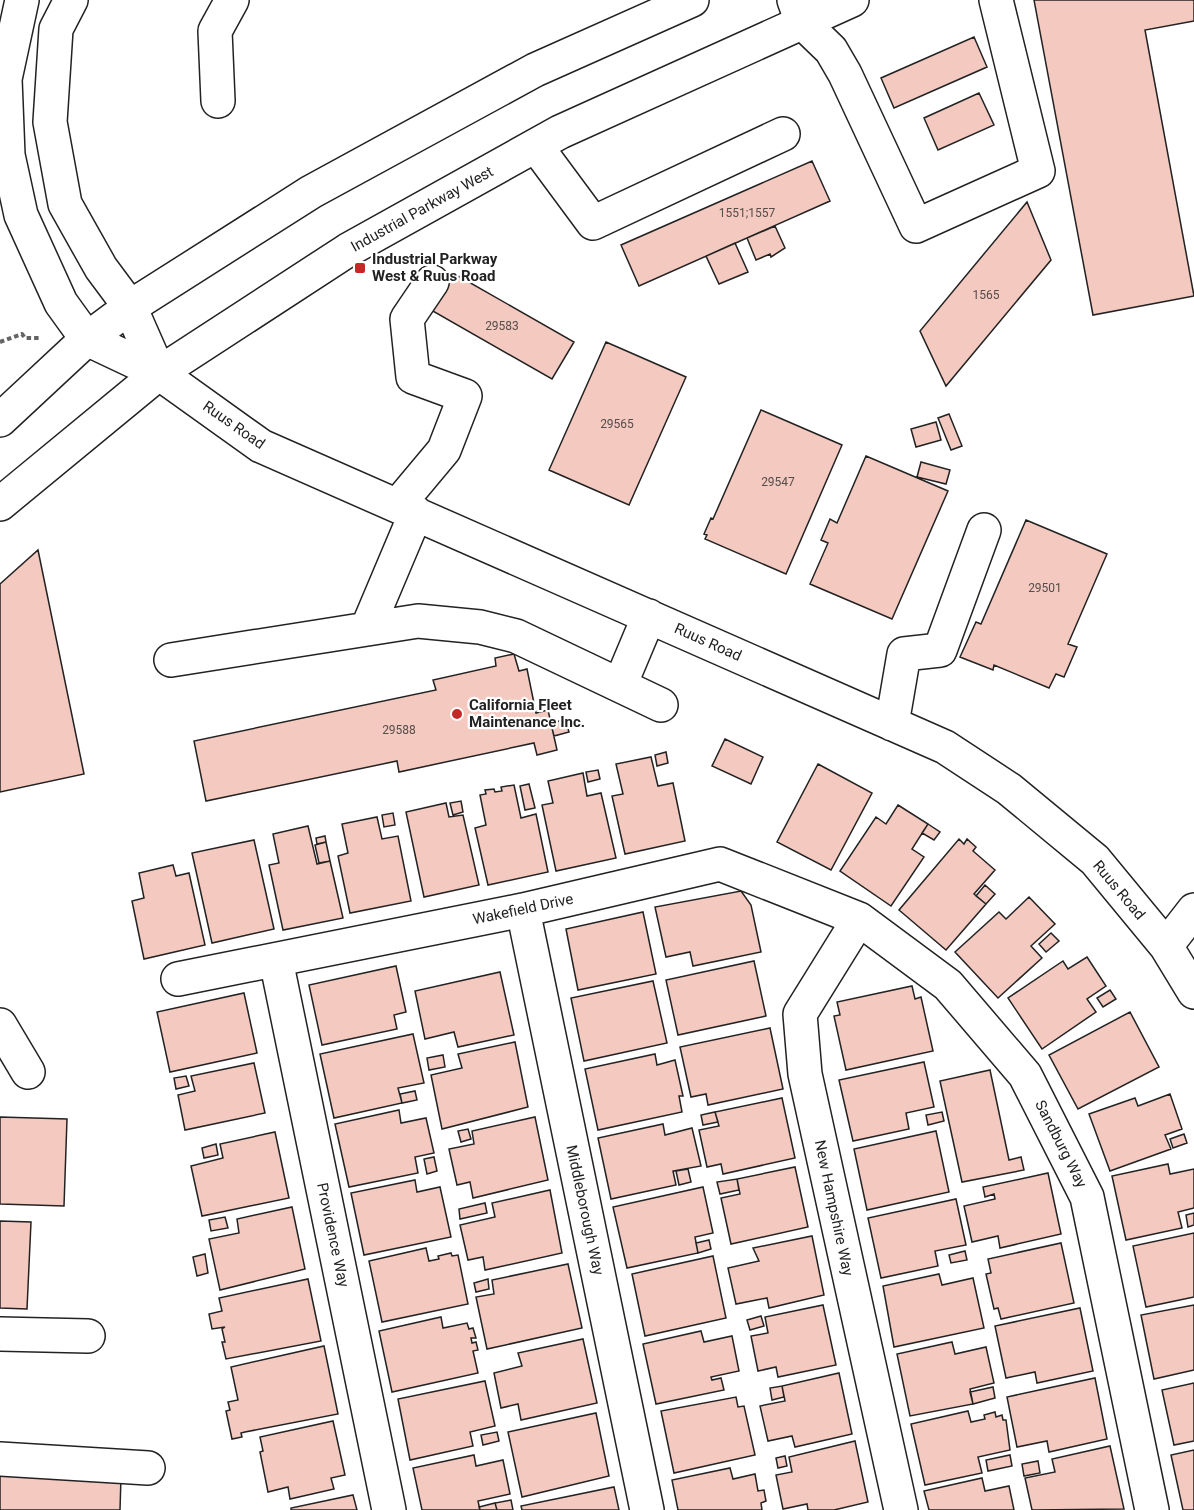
<svg xmlns="http://www.w3.org/2000/svg" width="1194" height="1510" font-family="Roboto,sans-serif">
  <style>
    .building { fill: #f3c9c0; stroke: #222; stroke-width: 1.5 }
    .lines { fill: none; stroke-linecap: round; stroke-linejoin: round }
    .minor-casing { stroke: #222; stroke-width: 36 }
    .major-casing { stroke: #222; stroke-width: 36 }
    .path { stroke: #646464; stroke-width: 4; stroke-dasharray: 4.5 3; stroke-linecap: butt }
    .minor { stroke: #fff; stroke-width: 33 }
    .major { stroke: #fff; stroke-width: 33 }
    .poi-dot { fill: #c62828; stroke: #fff; stroke-width: 2 }
    .labels { text-anchor: middle; stroke-width: 4.5; stroke-linejoin: round; paint-order: stroke }
    .number-label { font-size: 12px; fill: #564c4a }
    .street-label { font-size: 15px; fill: #222; stroke: #fff }
    .poi-label { font-size: 15px; font-weight: bold; fill: #222; stroke: #fff; text-anchor: start }
  </style>
  <rect width="100%" height="100%" fill="#fff"/>
  <path class="building" d="M1034,0H1194V21L1145,30L1194,296L1093,315Z
    M974,37L987,67L894,108L881,78Z
    M979,93L994,125L938,150L924,118Z
    M812,161L830,201L639,286L621,245Z
    M1027,202L1051,260L946,386L920,331Z
    M775,226L785,248L771,257L770,254L756,260L747,238Z
    M735,243L748,272L719,284L706,256Z
    M453,273L574,342L552,379L431,310Z
    M606,342L686,377L629,505L549,470Z
    M761,410L842,445L786,574L705,539L707,535L704,534L711,518L713,519Z
    M949,414L962,446L951,450L938,418Z
    M936,422L941,440L916,447L911,429Z
    M866,456L948,491L892,619L810,584L828,543L821,540L830,519L837,523Z
    M921,462L950,470L946,484L917,477Z
    M1026,520L1107,554L1068,644L1077,647L1064,677L1056,674L1049,688L994,665L993,670L960,657L976,622L981,624Z
    M38,550L84,774L0,792V584Z
    M514,654L519,671L527,669L536,713L548,710L557,750L537,755L534,743L399,772L397,761L206,801L194,741L436,690L433,680L496,666L495,658Z
    M565,719L569,732L554,736L551,724Z
    M725,739L763,757L751,784L712,766Z
    M666,752L668,763L657,766L655,755Z
    M651,757L658,786L673,783L685,841L625,854L612,796L623,794L616,764Z
    M818,764L872,793L831,870L777,842Z
    M598,770L600,779L588,782L586,772Z
    M583,773L587,796L601,793L616,858L556,871L542,805L553,803L548,781Z
    M529,784L535,808L525,810L520,786Z
    M514,785L521,818L536,814L548,872L488,885L475,828L486,825L480,795L486,794L485,790L494,789L495,792L502,791L501,787Z
    M461,801L463,812L453,815L450,803Z
    M446,803L449,817L463,815L479,885L424,897L406,812Z
    M898,805L928,824L912,849L924,857L891,906L840,871L876,817L886,824Z
    M393,813L395,825L384,827L382,815Z
    M377,817L382,839L398,836L411,901L350,913L338,856L348,853L342,824Z
    M928,824L940,832L934,840L922,833Z
    M308,826L317,864L330,861L343,918L283,930L269,865L279,863L273,834Z
    M325,836L326,842L317,844L316,838Z
    M959,839L964,844L967,839L976,847L973,851L995,870L974,894L986,904L946,950L899,910Z
    M254,840L274,929L212,943L192,853Z
    M326,842L330,861L319,863L315,845Z
    M173,865L176,876L189,873L205,945L144,959L132,901L144,898L139,873Z
    M985,885L995,894L986,904L976,896Z
    M741,891L751,905L761,952L693,966L690,952L666,957L655,907Z
    M1029,897L1055,924L1031,946L1042,958L998,998L955,952L999,912L1006,919Z
    M643,912L656,974L578,990L566,929Z
    M1051,933L1059,941L1046,952L1039,944Z
    M1087,957L1106,986L1087,999L1096,1012L1042,1049L1008,998L1063,961L1068,969Z
    M754,961L766,1016L678,1035L666,980Z
    M396,966L406,1012L394,1015L397,1029L322,1045L309,985Z
    M500,972L514,1035L458,1047L454,1032L425,1039L415,991Z
    M653,981L667,1043L584,1061L571,998Z
    M912,986L915,999L921,997L933,1051L846,1070L834,1016L840,1015L837,1002Z
    M1110,990L1116,999L1103,1007L1097,998Z
    M244,993L257,1053L170,1072L157,1012Z
    M1130,1012L1159,1067L1078,1109L1049,1055Z
    M770,1028L783,1089L708,1105L706,1094L691,1097L680,1047Z
    M413,1034L424,1083L398,1088L402,1103L334,1118L320,1054Z
    M515,1042L528,1107L442,1129L431,1075L462,1068L458,1054Z
    M655,1054L657,1065L675,1060L683,1096H679L682,1112L598,1130L585,1069Z
    M443,1055L445,1067L429,1070L427,1058Z
    M924,1062L934,1107L906,1113L909,1129L853,1141L839,1080Z
    M254,1063L265,1113L185,1130L178,1095L195,1091L191,1076Z
    M990,1070L1009,1160L1021,1157L1024,1170L962,1182L940,1081Z
    M186,1076L189,1086L176,1089L174,1078Z
    M415,1091L417,1100L402,1103L400,1094Z
    M1170,1094L1182,1129L1165,1135L1171,1149L1110,1171L1089,1114L1135,1098L1138,1106Z
    M782,1098L795,1158L723,1174L721,1164L707,1167L699,1130L719,1126L715,1112Z
    M399,1110L401,1123L426,1118L434,1153L415,1157L418,1173L349,1187L335,1124Z
    M715,1112L718,1122L703,1125L701,1115Z
    M942,1112L944,1121L928,1125L926,1115Z
    M0,1117L67,1119L64,1206L0,1204Z
    M535,1117L548,1180L473,1198L470,1182L457,1185L449,1149L474,1144L472,1131Z
    M663,1124L665,1135L692,1128L701,1166L673,1171L676,1185L611,1199L598,1138Z
    M468,1129L471,1139L461,1142L458,1131Z
    M936,1131L949,1192L867,1210L854,1149Z
    M275,1132L289,1198L202,1216L191,1166L223,1158L220,1144Z
    M1184,1134L1187,1143L1173,1148L1170,1139Z
    M216,1144L218,1155L204,1158L202,1148Z
    M434,1157L437,1171L427,1174L424,1159Z
    M1168,1164L1170,1174L1194,1169V1208L1178,1212L1182,1228L1126,1240L1112,1176Z
    M795,1167L808,1227L731,1244L721,1198L740,1194L737,1179Z
    M688,1169L691,1182L679,1185L676,1171Z
    M1048,1173L1061,1234L1000,1248L998,1236L972,1242L964,1206L995,1199L994,1194L985,1197L983,1187Z
    M737,1179L739,1190L720,1194L717,1182Z
    M415,1180L417,1192L440,1187L451,1237L364,1255L351,1193Z
    M703,1187L713,1233L695,1237L698,1253L627,1268L613,1207Z
    M550,1190L562,1253L485,1270L483,1257L468,1260L460,1225L495,1217L492,1203Z
    M956,1199L966,1245L935,1251L938,1266L881,1278L868,1218Z
    M485,1203L487,1213L460,1219L459,1209Z
    M292,1207L305,1269L220,1290L209,1239L239,1233L237,1219Z
    M1194,1213V1225L1188,1227L1186,1215Z
    M225,1217L228,1228L211,1231L209,1220Z
    M0,1221L31,1222L27,1309L0,1308Z
    M1194,1233V1297L1146,1307L1133,1246Z
    M812,1236L824,1295L769,1308L767,1298L736,1304L728,1268L759,1261L753,1248Z
    M709,1240L711,1249L698,1253L696,1243Z
    M1061,1243L1074,1303L1001,1319L998,1308L994,1309L986,1274L991,1273L988,1259Z
    M426,1248L429,1261L439,1259L438,1256L451,1253L452,1256L458,1255L468,1304L382,1322L369,1261Z
    M965,1251L967,1260L951,1263L949,1255Z
    M205,1254L208,1273L197,1276L193,1257Z
    M713,1256L726,1318L645,1336L632,1274Z
    M568,1264L582,1328L487,1349L476,1297L494,1294L492,1280Z
    M939,1274L942,1285L973,1278L984,1328L894,1347L883,1286Z
    M308,1279L321,1341L226,1359L222,1342H225L222,1329L225,1327L212,1329L209,1314L222,1311L219,1298Z
    M488,1279L489,1289L476,1292L474,1283Z
    M823,1305L836,1365L778,1377L776,1367L758,1371L751,1336L768,1333L765,1317Z
    M1194,1305V1370L1154,1379L1141,1315Z
    M1080,1308L1093,1371L1037,1383L1035,1372L1006,1378L995,1326Z
    M761,1316L764,1326L750,1330L747,1320Z
    M441,1317L443,1328L467,1323L469,1329L473,1328L476,1338H471L472,1343L476,1342L478,1350L473,1351L478,1373L392,1392L379,1331Z
    M701,1331L704,1342L732,1336L739,1371L711,1377L712,1380L721,1378L724,1390L656,1404L643,1344Z
    M583,1339L597,1403L521,1420L518,1404L501,1408L494,1373L522,1366L518,1353Z
    M952,1342L955,1354L986,1347L994,1383L970,1389L973,1404L910,1416L897,1354Z
    M324,1346L338,1414L245,1432L241,1433L242,1437L232,1439L226,1411L230,1410L228,1402L238,1400L231,1367Z
    M839,1373L852,1434L795,1447L792,1436L768,1441L760,1406L785,1401L782,1386Z
    M1095,1378L1107,1439L1049,1452L1047,1441L1017,1447L1007,1397Z
    M485,1381L495,1426L470,1432L473,1446L410,1460L398,1399Z
    M1194,1383V1441L1174,1445L1162,1390Z
    M782,1386L784,1397L772,1400L770,1388Z
    M993,1387L995,1398L973,1404L970,1392Z
    M736,1397L738,1407L744,1406L755,1455L674,1473L661,1411Z
    M968,1411L971,1422L985,1419L984,1415L995,1412L996,1417L1002,1415L1003,1420H1006L1010,1450L978,1457L982,1473L925,1485L911,1424Z
    M596,1413L609,1476L522,1497L508,1432Z
    M333,1421L345,1475L331,1478L334,1489L290,1499L288,1487L268,1492L260,1452L263,1451L260,1437Z
    M497,1432L499,1441L483,1445L481,1435Z
    M855,1441L868,1502L834,1510H808L807,1504L783,1509L776,1475L792,1472L789,1457Z
    M1110,1446L1124,1509L1032,1510L1025,1478L1055,1472L1052,1459Z
    M1194,1450V1510H1183L1171,1455Z
    M474,1455L476,1466L503,1460L510,1494L478,1501L480,1510H422L413,1468Z
    M1010,1455L1012,1466L988,1471L986,1460Z
    M785,1456L787,1466L778,1468L776,1458Z
    M1038,1461L1040,1473L1024,1476L1022,1464Z
    M730,1468L733,1479L755,1474L758,1491L764,1490L766,1501L761,1503L762,1510H678L672,1480Z
    M0,1474L121,1477L120,1510H0Z
    M982,1478L985,1491L1009,1486L1014,1510H929L924,1491Z
    M614,1487L619,1510H522L521,1506Z
    M353,1495L357,1510H291V1508Z
    M511,1500L513,1510H497L495,1503Z
    M495,1503L497,1510H480L479,1507Z"/>
  <g class="lines">
    <g class="minor-casing">
      <path id="minor" d="M794,0L802,22L831,50L845,74L916,226L1038,171L996,0
        M218,101L215,31L232,0
        M536,146L593,223L783,134
        M159,373L261,446L945,747L1009,789L1095,860L1166,946L1194,992
        M398,505L444,450L465,396L413,377L407,319L432,282
        M367,629L416,513
        M171,660L418,621L480,627L516,636L661,705
        M620,685L649,616
        M892,724L904,654L940,650L984,530
        M523,910L647,1510
        M859,919L800,1014L805,1074L901,1510
        M1166,946L1194,910
        M276,960L389,1510
        M178,979L523,910L720,864L859,919L948,985L1025,1075L1087,1197L1152,1510
        M0,1025L28,1072
        M0,1334L88,1336
        M0,1459L148,1468"/>
    </g>
    <g class="major-casing">
      <path id="major" d="M22,0L5,79L8,155L21,215L61,303L87,339L159,373
        M71,0L56,29L50,122L65,204L101,268L130,307L159,373
        M0,420L87,339L130,307L311,192L535,70L692,0
        M0,504L159,373L348,250L560,132L852,0"/>
    </g>
    <path class="path" d="M0,342L22,334L25,338H41"/>
    <use href="#minor" class="minor"/>
    <use href="#major" class="major"/>
  </g>
  <g class="poi-dot">
    <rect x="354" y="262" width="12" height="12" rx="3"/>
    <circle cx="457" cy="714" r="6"/>
  </g>
  <g class="labels">
    <g class="number-label">
      <text x="747" y="217">1551;1557</text>
      <text x="986" y="299">1565</text>
      <text x="502" y="330">29583</text>
      <text x="617" y="428">29565</text>
      <text x="778" y="486">29547</text>
      <text x="1045" y="592">29501</text>
      <text x="399" y="734">29588</text>
    </g>
    <g class="street-label">
      <text transform="translate(422 209) rotate(-29)" y="5">Industrial Parkway West</text>
      <text transform="translate(234 425) rotate(35)" y="5">Ruus Road</text>
      <text transform="translate(708 642) rotate(24)" y="5">Ruus Road</text>
      <text transform="translate(1119 890) rotate(50)" y="5">Ruus Road</text>
      <text transform="translate(523 909) rotate(-12)" y="5">Wakefield Drive</text>
      <text transform="translate(1061 1144) rotate(63)" y="5">Sandburg Way</text>
      <text transform="translate(834 1208) rotate(78)" y="5">New Hampshire Way</text>
      <text transform="translate(585 1210) rotate(78)" y="5">Middleborough Way</text>
      <text transform="translate(333 1235) rotate(78)" y="5">Providence Way</text>
    </g>
    <g class="poi-label">
      <text x="372" y="264">Industrial Parkway<tspan x="372" dy="17">West &amp; Ruus Road</tspan></text>
      <text x="469" y="710">California Fleet<tspan x="469" dy="17">Maintenance Inc.</tspan></text>
    </g>
  </g>
</svg>
